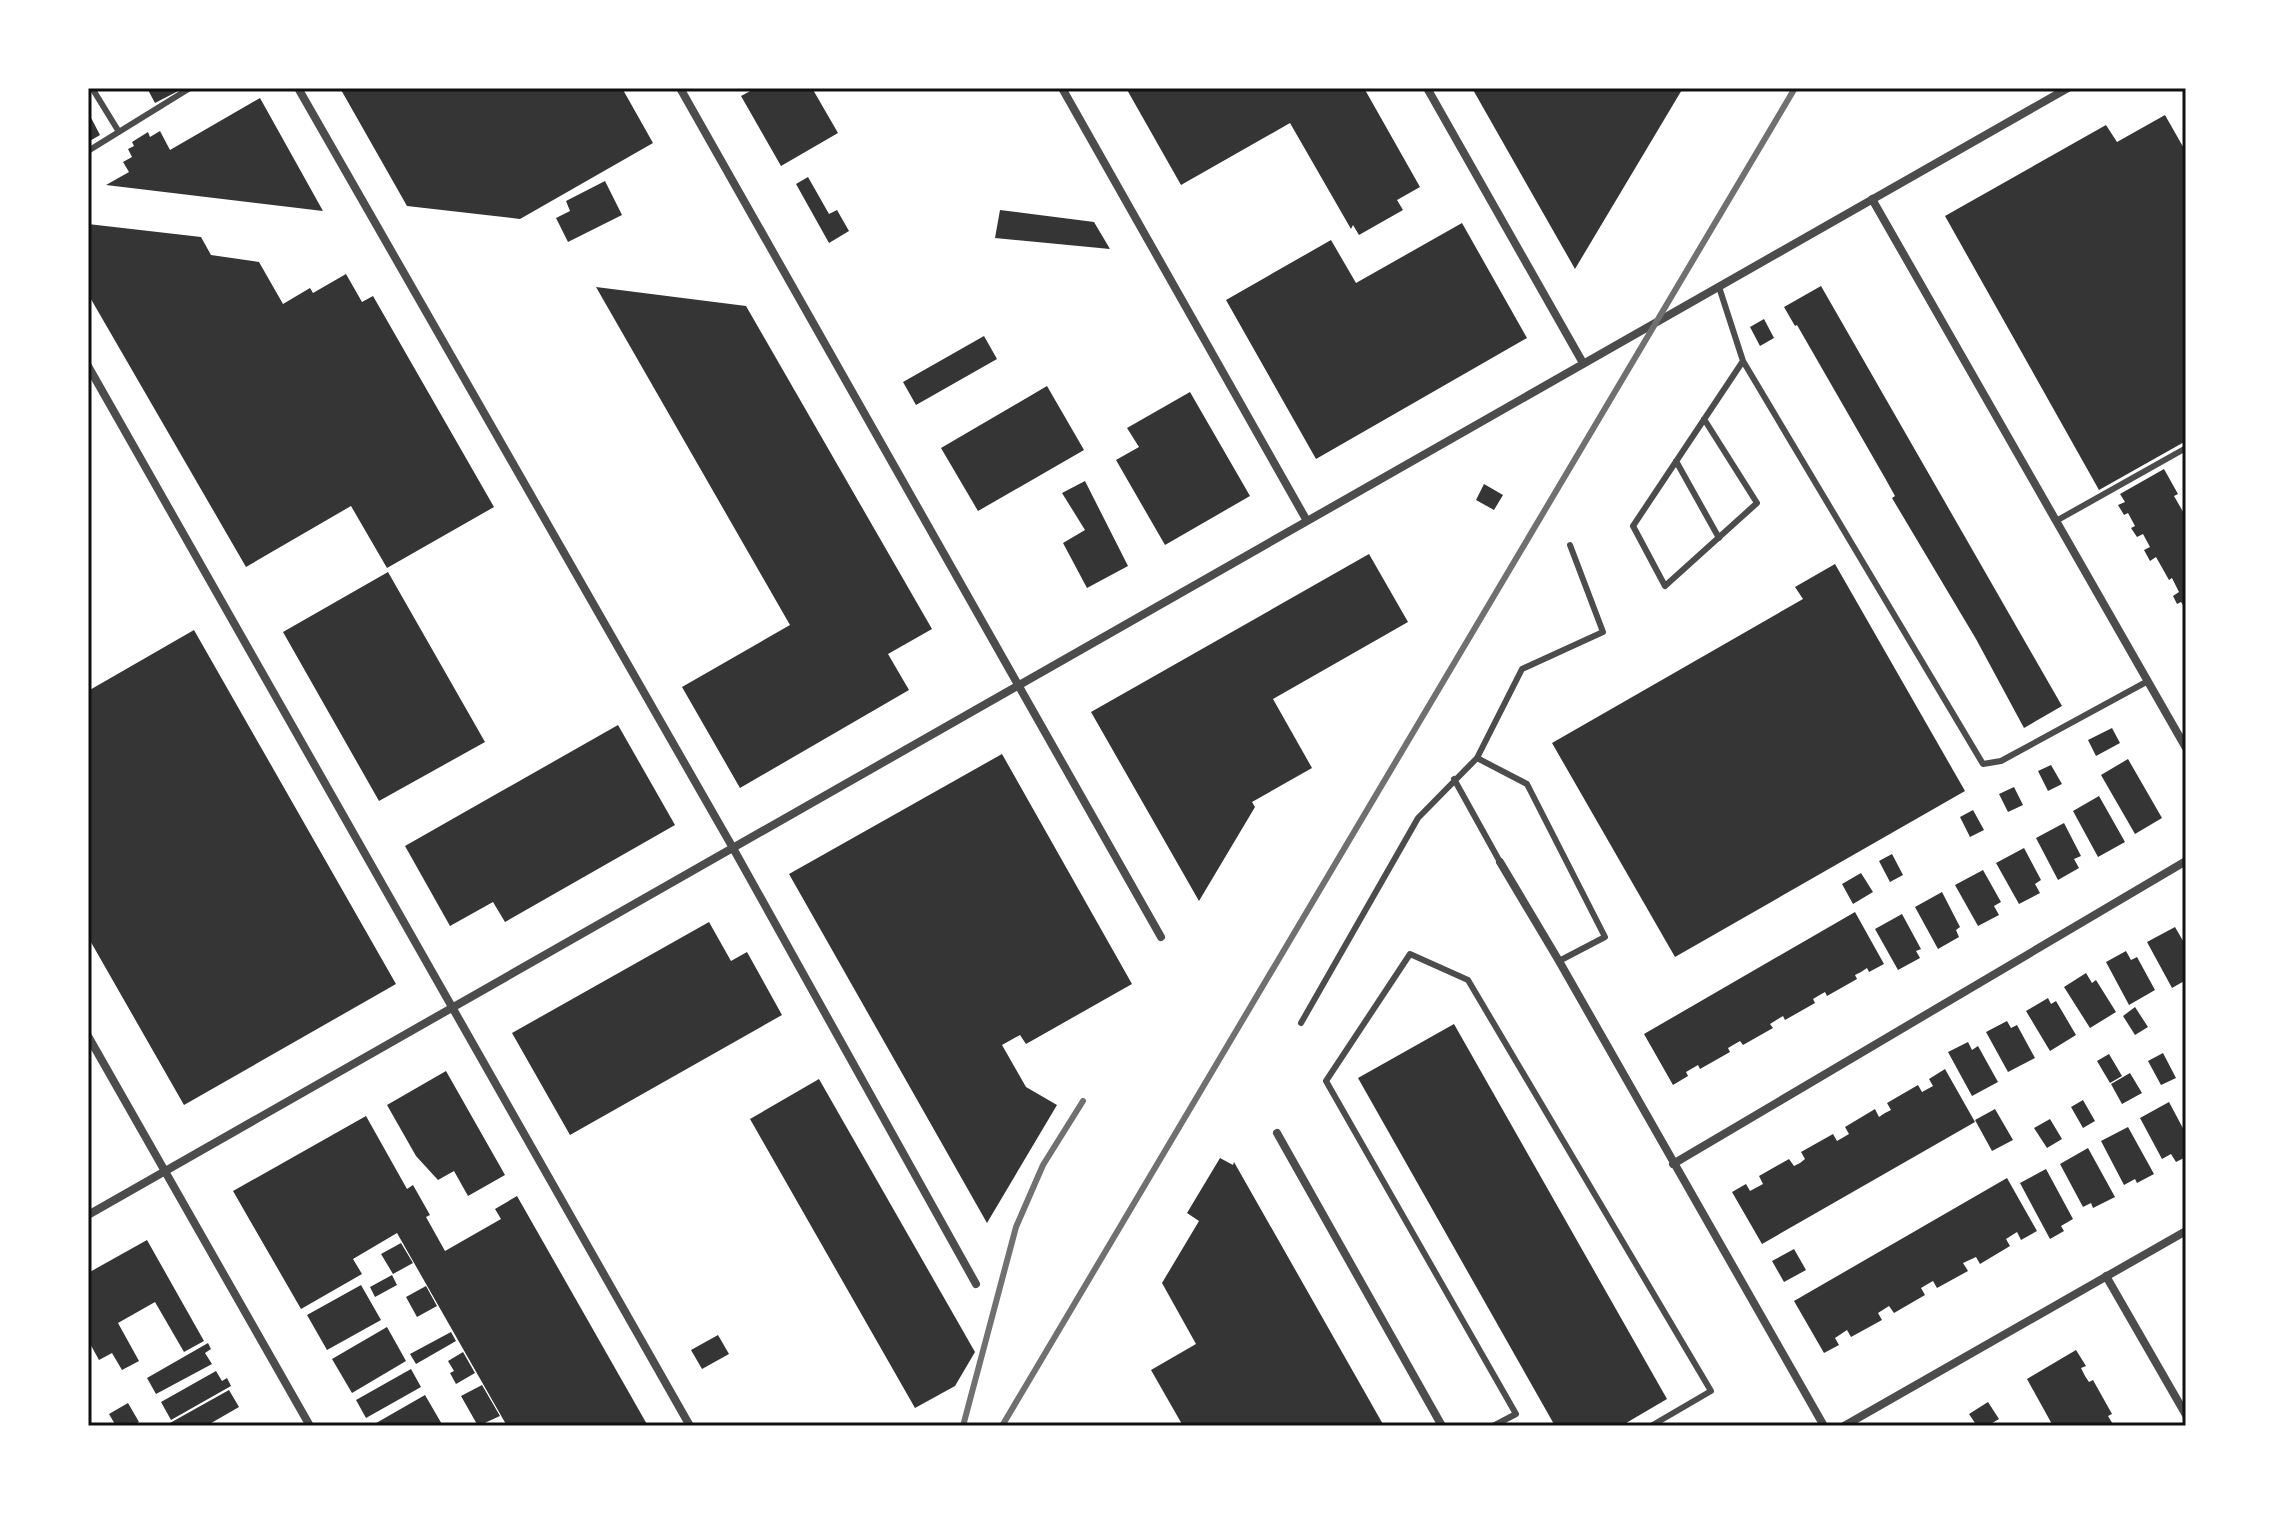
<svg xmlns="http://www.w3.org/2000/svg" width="2274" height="1514" font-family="'Titillium Web',sans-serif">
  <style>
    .building { fill: #353535 }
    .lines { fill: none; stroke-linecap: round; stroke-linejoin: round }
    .service { stroke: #4c4c4c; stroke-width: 6 }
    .minor { stroke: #4c4c4c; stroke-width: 8 }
    .rail { stroke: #707070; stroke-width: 6 }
    .neatline { fill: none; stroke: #111; stroke-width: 3 }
  </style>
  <rect width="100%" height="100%" fill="#fff"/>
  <path class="building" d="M147,88H184L155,103Z
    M340,88H622L653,143L520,219L407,206Z
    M756,88H812L838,133L781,166L741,96Z
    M1126,88H1364L1420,187L1397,200L1403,210L1359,235L1353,225L1351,229L1290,123L1181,185Z
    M1472,88H1683L1575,269Z
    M260,98L323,211L106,185L129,172L123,162L132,157L128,149L134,146L132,142L148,132L150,137L160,131L170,150Z
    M88,112L100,135L88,142Z
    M2165,115L2186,152V441L2099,490L1945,216L2106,125L2117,142Z
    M808,177L829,214L837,210L849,231L829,243L796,184Z
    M605,181L622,215L568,242L556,218L570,211L566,201Z
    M1000,210L1094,222L1110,249L995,238Z
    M1462,223L1527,338L1316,459L1226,300L1331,240L1356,283Z
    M88,224L201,237L211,255L259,262L283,304L310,288L313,293L346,274L362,302L373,296L494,507L387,568L351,506L246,567L88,294Z
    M1821,286L2062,706L2024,728L1976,639L1892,498L1895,496L1885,478L1797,325L1795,326L1784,307Z
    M596,287L746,306L932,629L888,654L909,690L740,788L682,687L790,625Z
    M1764,319L1774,338L1760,346L1750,327Z
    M984,336L997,359L916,405L903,382Z
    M1047,386L1084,450L978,511L941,448Z
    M1190,392L1250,496L1165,545L1116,460L1139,447L1127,428Z
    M2164,469L2178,494L2174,496L2186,517V610L2181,602L2177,604L2173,596L2179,592L2172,578L2169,580L2156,557L2150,561L2144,550L2150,547L2143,534L2137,537L2131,528L2135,526L2128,513L2124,515L2118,505L2125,502L2120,494Z
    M1085,481L1128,566L1087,588L1063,543L1085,530L1062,493Z
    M1484,484L1503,495L1494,510L1476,500Z
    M1369,554L1408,622L1273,699L1312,768L1252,802L1255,807L1199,901L1091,712Z
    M1835,564L1965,791L1675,957L1552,743L1803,599L1795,587Z
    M388,572L485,742L379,801L283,632Z
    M194,630L396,984L184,1105L88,937V691Z
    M618,725L675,825L505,922L493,902L450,926L405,846Z
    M2112,728L2120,743L2096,756L2088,740Z
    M1002,754L1132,984L1026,1044L1020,1035L1002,1045L1026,1087L1057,1105L987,1223L789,874Z
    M2128,759L2162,818L2135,834L2101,775Z
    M2051,765L2062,784L2048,791L2038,771Z
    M2014,787L2023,805L2008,812L1999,794Z
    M2099,796L2125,842L2098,857L2073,811Z
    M1973,810L1984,830L1970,837L1960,817Z
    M2064,823L2081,856L2074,859L2079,868L2058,880L2036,838Z
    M2024,848L2041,880L2035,884L2040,893L2019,904L1996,863Z
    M1892,854L1903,875L1890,882L1879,861Z
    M1983,870L2001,902L1994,906L1999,915L1978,926L1955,885Z
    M1861,873L1873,892L1853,904L1842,884Z
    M1942,892L1960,927L1956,930L1959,937L1938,949L1915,907Z
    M1855,912L1884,964L1869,972L1867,968L1861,972L1855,975L1857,979L1827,996L1825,992L1818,996L1813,999L1815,1003L1785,1020L1783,1016L1770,1024L1773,1028L1743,1045L1740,1041L1728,1048L1730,1052L1700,1069L1698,1065L1686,1072L1688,1076L1673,1085L1644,1034Z
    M1902,914L1921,949L1916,951L1920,958L1898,970L1875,929Z
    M709,922L731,961L747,952L782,1015L570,1135L512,1033Z
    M2175,927L2186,946V980L2172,988L2147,942Z
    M2126,951L2131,960L2137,957L2155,990L2129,1005L2106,962Z
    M2086,973L2092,983L2096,980L2116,1012L2090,1028L2064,987Z
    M2048,998L2051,1004L2056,1001L2076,1035L2050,1051L2026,1011Z
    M2135,1007L2148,1027L2135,1035L2123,1016Z
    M2007,1021L2011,1028L2017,1025L2035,1058L2008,1072L1986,1032Z
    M1454,1024L1667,1399L1621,1426H1555L1358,1078Z
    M1968,1042L1972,1050L1978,1046L1998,1082L1972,1096L1948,1052Z
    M2163,1053L2176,1078L2161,1085L2148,1061Z
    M2109,1054L2122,1076L2110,1083L2097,1061Z
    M1945,1069L1975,1122L1762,1244L1732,1192L1746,1184L1750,1191L1763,1184L1759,1176L1789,1159L1794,1166L1800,1163L1805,1159L1801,1152L1833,1134L1837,1141L1849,1134L1845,1127L1875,1109L1879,1117L1885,1113L1891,1110L1887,1103L1918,1085L1922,1092L1933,1086L1929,1079Z
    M446,1071L505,1175L468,1196L454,1171L438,1180L416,1156L387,1105Z
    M2130,1073L2142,1093L2122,1104L2111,1084Z
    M819,1079L975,1352L955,1386L915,1408L750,1119Z
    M2083,1100L2095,1121L2083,1128L2071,1107Z
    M2169,1102L2186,1134V1157L2176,1162L2171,1154L2162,1159L2140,1118Z
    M1995,1109L2013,1140L1992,1151L1975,1120Z
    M366,1116L407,1189L413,1185L430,1215L426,1217L445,1251L501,1219L495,1209L517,1196L648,1426H507L397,1233L353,1259L362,1274L301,1309L233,1191Z
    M2050,1119L2062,1139L2047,1148L2034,1128Z
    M2128,1127L2154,1174L2137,1183L2135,1179L2124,1185L2101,1141Z
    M2088,1148L2115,1197L2093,1208L2091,1203L2083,1207L2060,1164Z
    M1220,1158L1233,1165L1234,1162L1384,1426H1183L1151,1370L1196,1344L1162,1283L1199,1221L1187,1213Z
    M2046,1169L2073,1219L2061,1226L2064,1231L2050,1239L2020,1183Z
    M2007,1178L2037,1231L2021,1240L2017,1232L2006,1239L2010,1246L1980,1264L1976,1257L1963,1263L1968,1271L1937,1288L1933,1281L1926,1285L1921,1288L1925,1295L1894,1313L1889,1306L1878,1313L1882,1320L1851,1337L1847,1330L1835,1338L1839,1345L1824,1353L1794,1301Z
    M147,1240L204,1341L184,1352L155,1302L118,1323L139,1361L122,1370L112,1353L99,1360L88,1340V1273Z
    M401,1243L413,1263L393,1274L381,1254Z
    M1794,1249L1806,1270L1784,1282L1772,1261Z
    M392,1275L397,1285L375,1297L370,1287Z
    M361,1285L381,1320L327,1350L307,1315Z
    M426,1286L437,1306L417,1317L406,1297Z
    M387,1327L406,1361L352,1393L332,1359Z
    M451,1332L456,1341L416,1364L410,1354Z
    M718,1335L729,1354L702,1369L691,1350Z
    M208,1343L211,1349L205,1353L212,1364L156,1394L147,1378Z
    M2076,1350L2086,1366L2081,1368L2085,1376L2089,1382L2093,1380L2112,1414L2108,1416L2114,1426H2053L2027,1379Z
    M463,1352L475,1373L456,1384L450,1373L454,1371L448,1361Z
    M411,1369L421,1387L366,1418L356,1400Z
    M216,1371L222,1381L227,1378L231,1386L171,1420L161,1402Z
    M482,1385L500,1416L478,1426L461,1396Z
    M229,1390L239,1407L206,1426H171L170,1423Z
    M425,1395L443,1426H371Z
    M1988,1402L1999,1419L1987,1426H1977L1969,1414Z
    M128,1403L139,1422L131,1426H116L109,1414Z"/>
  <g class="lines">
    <path class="service" d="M92,88L119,132
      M88,151L190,88
      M1743,361L1983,764L2001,761L2148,681
      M1704,419L1757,503L1665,586L1633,526L1743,361L1719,287
      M1676,461L1719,538
      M2056,521L2186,448
      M1477,758L1527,784L1605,937L1559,961
      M1454,779L1500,862
      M1301,1023L1418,818L1477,758L1522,669L1603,632L1570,545
      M1493,1426L1516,1414L1326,1081L1410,954L1468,980L1711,1391L1651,1426"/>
    <path class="minor" d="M298,88L733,848L976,1284
      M680,88L1161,937
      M1062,88L1307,521
      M1427,88L1583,363
      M1872,199L2186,748
      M88,366L690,1426
      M1500,862L1559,961L1824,1426
      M88,1036L310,1426
      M1277,1133L1442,1426
      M1673,1164L2186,861
      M88,1215L2068,88
      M2106,1276L2186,1415
      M1844,1426L2186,1231"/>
    <path class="rail" d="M963,1426L1016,1227L1043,1165L1083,1101
      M1002,1426L1795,88"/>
  </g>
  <rect width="2274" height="1514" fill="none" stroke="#ffffff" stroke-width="180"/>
  <rect x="90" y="90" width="2094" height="1334" class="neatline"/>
</svg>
